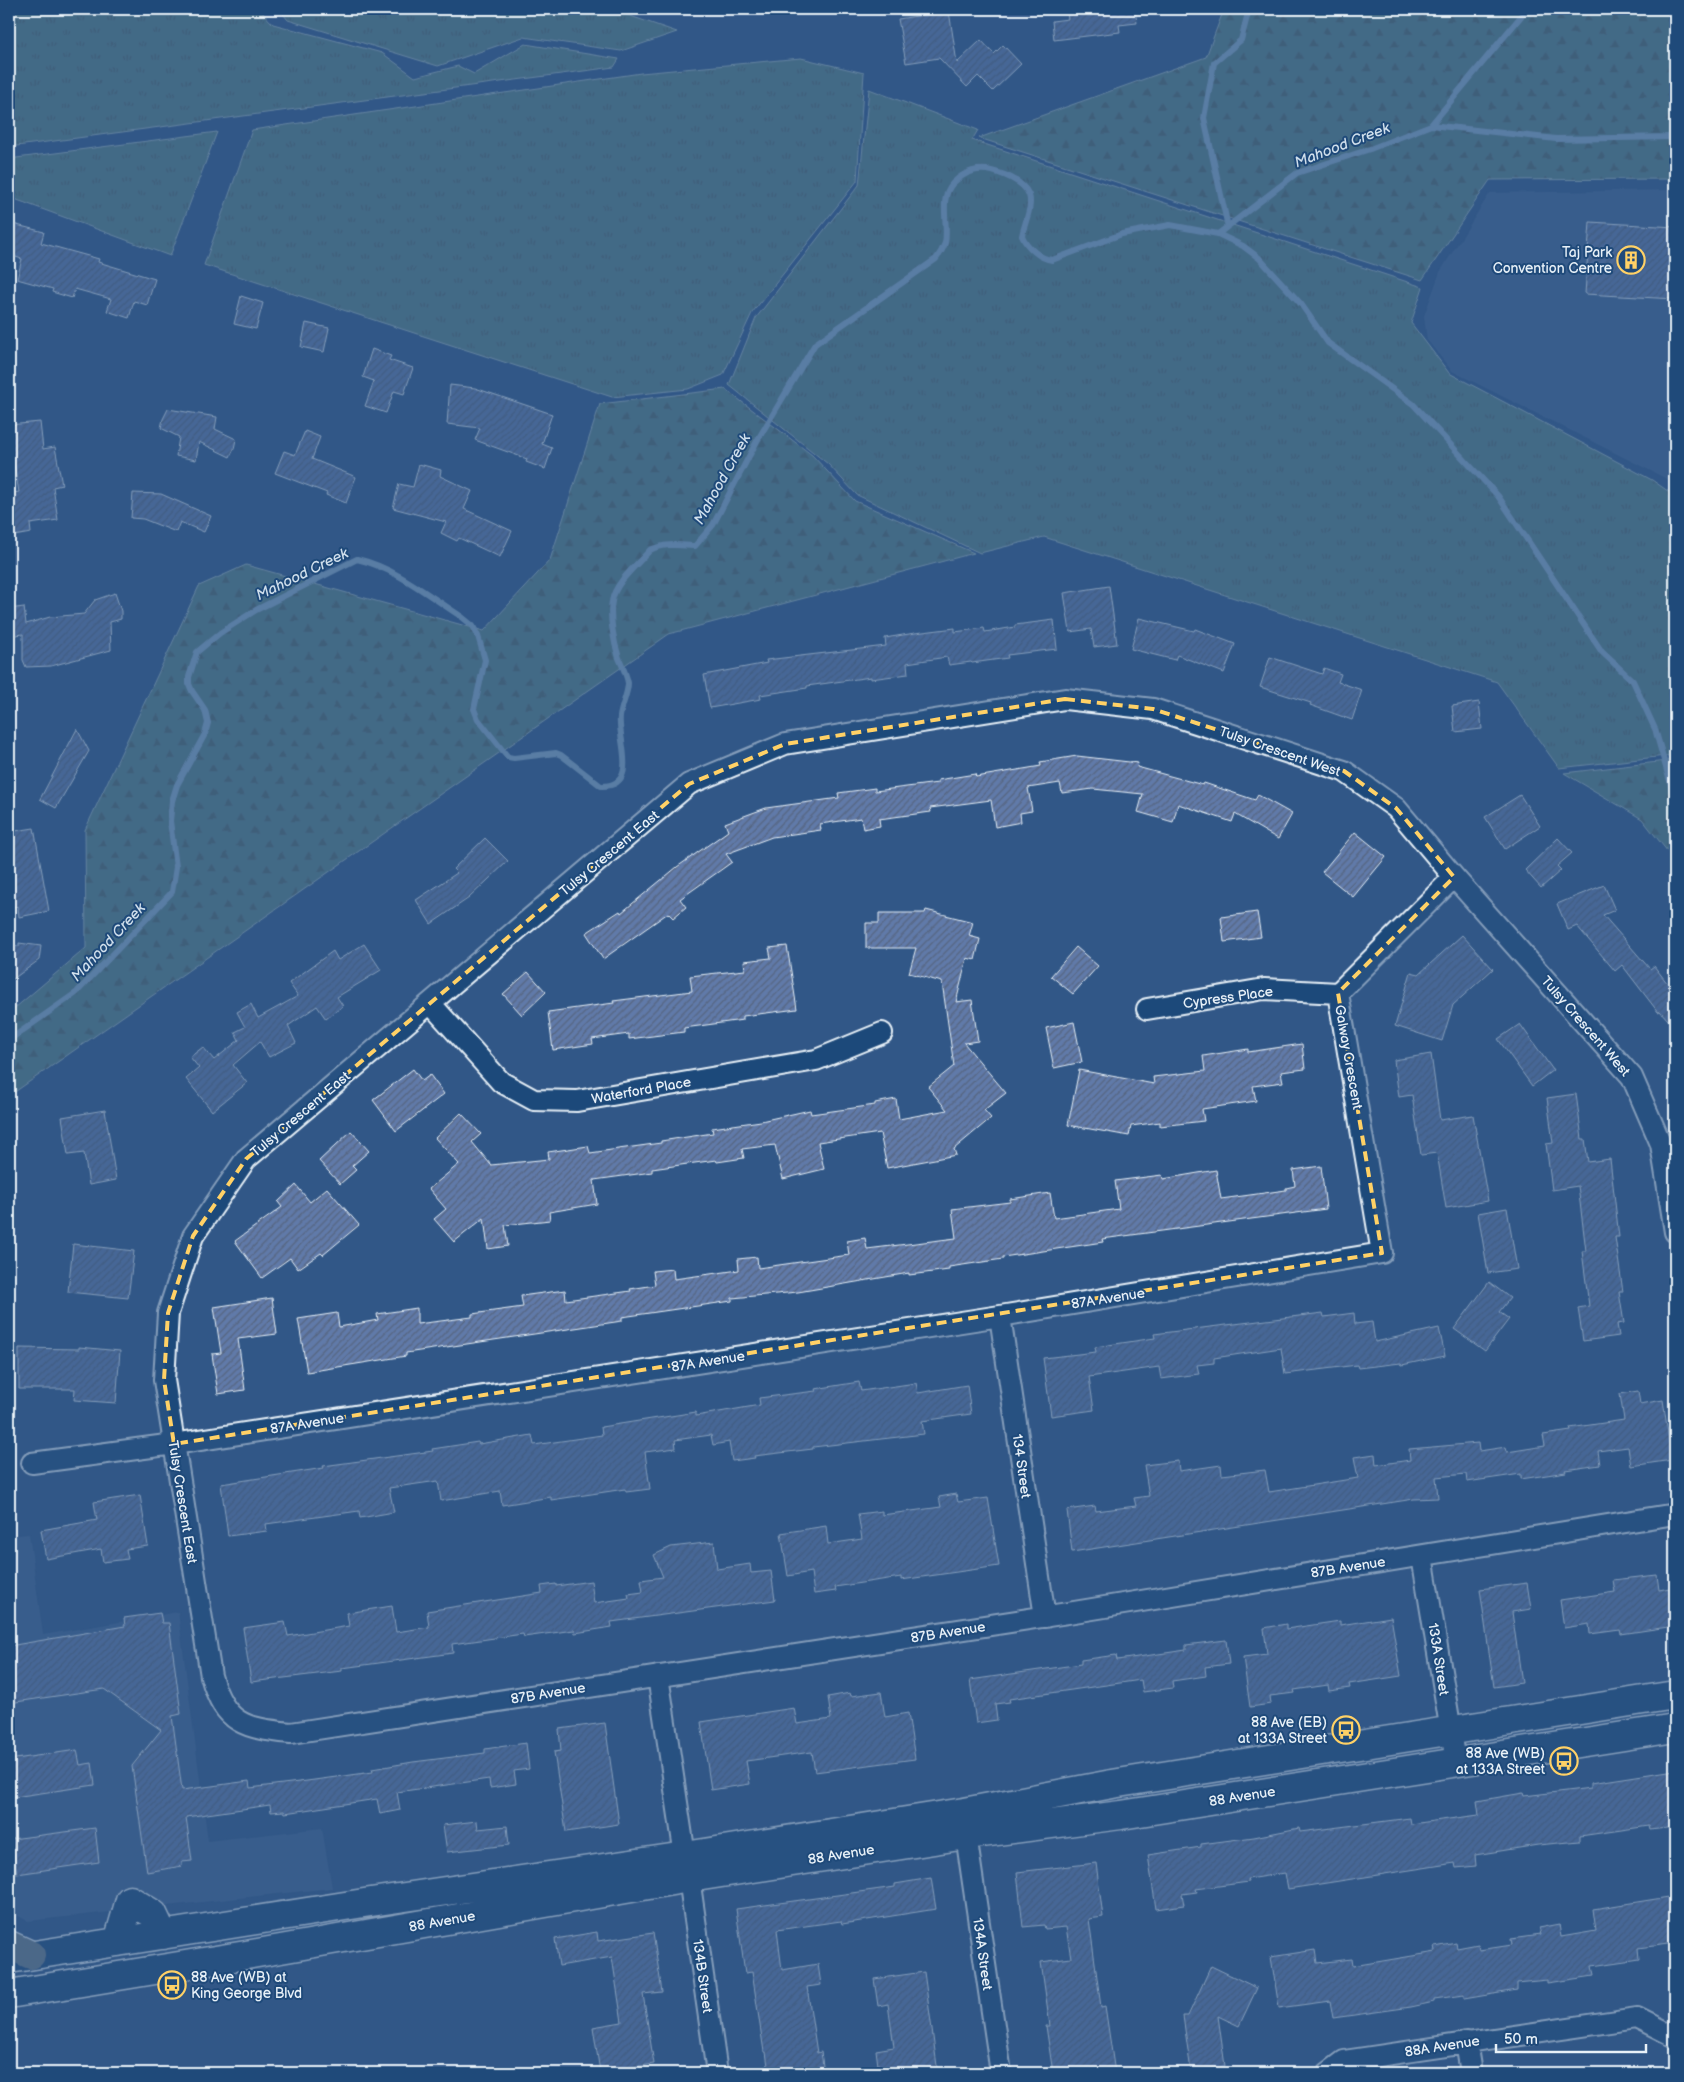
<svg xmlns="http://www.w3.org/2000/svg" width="1684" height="2082" font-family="'Balsamiq Sans',sans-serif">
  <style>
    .built { fill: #426593 }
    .grass { fill: url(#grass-tufts); stroke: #a0b8bf }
    .forest { fill: url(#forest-firs); stroke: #a0b8bf }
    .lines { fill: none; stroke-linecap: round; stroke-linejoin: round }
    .stream { stroke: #89aac7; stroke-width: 6 }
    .building { fill: url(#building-hatch); stroke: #e8f1f8 }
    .minor-casing { stroke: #e8f1f8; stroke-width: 24 }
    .secondary-casing { stroke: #e8f1f8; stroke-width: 31 }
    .primary-casing { stroke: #e8f1f8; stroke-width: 31 }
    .minor { stroke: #1f4a7a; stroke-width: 20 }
    .secondary { stroke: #1f4a7a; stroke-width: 28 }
    .primary { stroke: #6c7d8b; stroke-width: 28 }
    .marked { fill: none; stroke: #ffd166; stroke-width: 4; stroke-dasharray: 10 6; stroke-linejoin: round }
    .labels { text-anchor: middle; stroke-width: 4; stroke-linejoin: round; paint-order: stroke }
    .poi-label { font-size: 14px; fill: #e8f1f8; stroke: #1f4a7a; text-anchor: end }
    .street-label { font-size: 14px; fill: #e8f1f8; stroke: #1f4a7a }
    .water-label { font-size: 15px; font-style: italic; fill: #d0dfec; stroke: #1f4a7a }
  </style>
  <defs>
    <pattern id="grass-tufts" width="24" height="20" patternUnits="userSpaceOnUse" patternTransform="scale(1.25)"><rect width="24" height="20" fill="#598086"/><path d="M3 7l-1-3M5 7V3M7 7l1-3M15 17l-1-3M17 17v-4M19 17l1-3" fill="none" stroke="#50676b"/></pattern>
    <pattern id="forest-firs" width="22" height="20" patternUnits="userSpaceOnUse" patternTransform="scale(1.25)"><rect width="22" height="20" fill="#598086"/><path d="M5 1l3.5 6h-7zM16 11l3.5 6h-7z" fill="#50676b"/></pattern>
    <pattern id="building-hatch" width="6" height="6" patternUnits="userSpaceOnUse" patternTransform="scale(1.25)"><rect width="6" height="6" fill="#617aa9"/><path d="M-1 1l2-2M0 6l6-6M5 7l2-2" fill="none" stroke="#55647e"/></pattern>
  </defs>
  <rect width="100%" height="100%" fill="#315787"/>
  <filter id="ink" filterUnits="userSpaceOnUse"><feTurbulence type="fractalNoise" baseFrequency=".02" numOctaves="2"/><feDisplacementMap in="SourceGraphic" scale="10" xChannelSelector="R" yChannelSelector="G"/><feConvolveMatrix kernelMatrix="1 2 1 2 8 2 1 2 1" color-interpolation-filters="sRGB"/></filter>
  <g filter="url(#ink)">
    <path class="built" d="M1675,190V483L1452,371L1427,340L1424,316L1440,272L1490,193Z
      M29,1534L43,1635L178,1612L208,1841L322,1828L332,1888L28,1921L9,1911V1536Z"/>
    <path class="grass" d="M9,9H259L273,24L382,53L415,77L458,66L474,74L525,44L619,59L614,67L9,147Z
      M279,9H610L677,32L621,51L523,37L438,66L288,20Z
      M801,58L864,73L857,181L752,313L723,375L688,389L612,397L204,265L252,130L641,73Z
      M869,89L978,130L972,140L1423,287L1411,323L1449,373L1652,480L1675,496V755L1559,768L1497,682L1044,537L980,553L857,495L828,464L729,385L756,318L859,185Z
      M217,132L170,256L9,197V159Z"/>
    <path class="forest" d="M1224,9H1675V179L1490,180L1422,280L979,138L1206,57Z
      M725,389L812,455L855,501L974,553L669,634L9,1096V1013L86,948L85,830L199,586L246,565L484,631L550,560L600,404Z
      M1675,760V861L1642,819L1564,773Z"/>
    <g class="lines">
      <path class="stream" d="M1431,125L1527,9
        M1228,227L1204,118L1214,63L1241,40L1249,9
        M1218,234L1243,246L1259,258L1301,304L1328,343L1413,404L1498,496L1602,652L1633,681L1655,729L1675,799
        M9,1040L76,993L172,892L176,867L170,821L172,801L177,785L205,734L208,723L205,710L192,691L189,684V677L197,652L220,633L256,610L357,559C396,568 429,596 462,617L473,626L478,636L485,660L474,709L478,719L508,757L514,758L556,753L561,755L601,786C641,787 617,738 620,717C621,706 628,694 628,683C627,676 622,665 619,658C614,643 609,617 612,601C615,582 638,564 650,550C665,543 679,545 695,546L713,525L757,441L815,344L936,259C940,254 943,249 945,243C949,224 938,199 953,183C958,178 966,173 973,171C989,166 1023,179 1029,195C1033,207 1024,224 1022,236C1027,247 1040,259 1052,260L1122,234L1170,225L1218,234L1297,173L1370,149L1431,125L1556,139L1675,137"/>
    </g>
    <path class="building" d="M1066,9H1135L1137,23L1119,25L1120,32L1054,40L1052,21L1068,19Z
      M949,11L957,63L981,40L994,54L1003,45L1021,64L993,91L978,76L967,87L939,58L906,63L898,19Z
      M1590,222L1675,227V299L1585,294Z
      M9,223L44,232L41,243L99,259L98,262L155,279L147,305L134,301L129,318L107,311L111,299L75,289L72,298L52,292L53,289L17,279L22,259L9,255Z
      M241,296L263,303L256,329L234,324Z
      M306,323L329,328L324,352L301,347Z
      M372,349L391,356L389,360L413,368L404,394L394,391L386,413L365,406L374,381L363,377Z
      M450,385L475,388L552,414L542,444L552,448L545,469L526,462L527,459L475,440L480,428L447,424Z
      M168,409L217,417L215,429L236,439L234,449L230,457L199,442L196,460L176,456L179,437L161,428L163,419Z
      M40,422L43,449L55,447L62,485L53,487L58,520L30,524L31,533L14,536L10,511H9V494L19,492L13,459H9V425Z
      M305,431L320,437L312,459L356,477L346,503L326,495L327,493L275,473L284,451L295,455Z
      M419,464L441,470L440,476L472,491L464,509L512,531L500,557L459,538L457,541L441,533L446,522L393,508L399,484L413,487Z
      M133,493L161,494L211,516L204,532L180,522L176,532L143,519L131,518Z
      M1109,586L1117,644L1094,647L1091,629L1070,632L1064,593Z
      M115,593L121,611V619L110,622L111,650L51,666L26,667L23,660V634L9,636V609L24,607L26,624L50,617L84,614L95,600Z
      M1139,618L1194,631L1195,629L1235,644L1224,673L1177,655L1175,660L1131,649Z
      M1054,620L1057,649L1007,655L1008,658L972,663L971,662L949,665L947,657L907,663L908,674L871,679V677L807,686V688L760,695L761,699L710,708L704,675L767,663L766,660L886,646L885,638L915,633L955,628V632L984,628L985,632L1015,627V625Z
      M1270,657L1322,674L1324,668L1341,674L1338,682L1362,690L1352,720L1310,705L1311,703L1260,687Z
      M1479,702L1482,729L1455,732L1452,706Z
      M77,729L89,751L56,808L40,799Z
      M1077,756L1138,763L1137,767L1203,785L1204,783L1255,800L1258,795L1292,814L1278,839L1235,814L1232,822L1178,804L1173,822L1138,812L1143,794L1093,789L1062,793L1060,783L1028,788L1032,811L1020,813L1021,822L995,827L991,800L930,808L931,812L879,819L880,826L863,829L861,818L820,824L821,830L772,837L726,854L732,862L680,899L686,907L673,918L668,913L603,959L586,933L620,911L621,913L677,867L728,831L725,823L766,808L839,798L838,793L875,788V791L938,783V780L975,774L976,777L1041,766L1040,762Z
      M1520,795L1540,826L1505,849L1485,817Z
      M34,828L49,911L19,917L18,906L9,908V889L12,888L9,869V832Z
      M1355,832L1386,857L1353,897L1322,872Z
      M485,838L508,861L469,898L431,924L416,900L457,873L453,869Z
      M1558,838L1572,853L1557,866L1561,870L1541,888L1525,870Z
      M1604,885L1615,910L1603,915L1650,969L1654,966L1675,993V1028L1660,1011L1658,1012L1622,965L1615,971L1577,926L1568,930L1557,904Z
      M926,910L973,922L969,936L980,939L975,960L967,958L956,1002L972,1000L978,1041L964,1043L1006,1093L984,1110L991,1118L954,1149L956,1155L887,1168L880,1133L818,1142L824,1169L783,1179L775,1145L742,1149L744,1158L717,1162L716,1160L652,1169V1172L594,1180L597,1204L549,1212L550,1220L505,1225L508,1246L488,1249L484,1218L454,1242L434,1219L446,1209L429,1189L459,1164L435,1138L461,1113L481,1134L472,1142L491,1165L549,1159L548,1152L588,1146L590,1153L661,1143V1141L713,1133L712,1128L761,1121L810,1110L811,1114L875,1105V1103L896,1099L899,1119L947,1110L928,1087L954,1066L942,982L909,973L916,948H866V923H879V913H925Z
      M1257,912L1261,937L1224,942L1221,917Z
      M1462,935L1493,969L1453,1005L1442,1041L1395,1026L1411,972L1419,974Z
      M19,943L41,946L39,960L9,982V945L19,946Z
      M364,944L381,970L337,997L343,1006L326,1019L317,1006L288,1026L296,1043L269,1057L260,1042L233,1065L247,1083L212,1111L186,1079L199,1068L190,1057L203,1047L214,1060L239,1040L235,1032L245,1027L237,1012L251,1004L258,1018L298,996L289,983L333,951L338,960Z
      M787,946L797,1009L743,1016V1020L684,1028V1032L629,1039V1034L592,1039L593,1044L553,1050L548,1012L614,1003L613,1001L692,991L690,976L745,970L744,961L771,958L769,948Z
      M1076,947L1098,966L1073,994L1051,976Z
      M528,972L546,992L522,1015L503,994Z
      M1074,1022L1082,1062L1054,1068L1046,1028Z
      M1520,1024L1553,1070L1532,1086L1498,1039Z
      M1302,1044L1305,1069L1281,1072L1283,1082L1253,1086L1256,1101L1202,1109L1204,1121L1160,1126V1122L1131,1126L1129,1136L1068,1125L1079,1070L1154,1084L1153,1077L1205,1071L1203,1056L1248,1049V1052Z
      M1431,1054L1440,1120L1473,1115L1488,1201L1446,1208L1437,1153L1421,1155L1412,1095L1399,1097L1394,1060Z
      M413,1069L422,1081L430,1075L444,1094L396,1131L373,1100Z
      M1576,1094L1582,1139H1585L1588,1162L1610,1159L1619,1237H1615L1623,1292H1619L1624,1323L1617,1324L1619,1336L1583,1341L1578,1308L1589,1306L1582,1251H1586L1578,1186L1552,1190L1546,1144L1553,1143L1547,1098Z
      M105,1110L116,1180L89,1185L84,1153L68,1155L62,1117Z
      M351,1131L369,1151L352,1166L356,1170L340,1184L319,1161Z
      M1321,1166L1326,1209L1102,1239L1103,1242L1003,1257V1259L949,1267V1270L909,1275V1273L798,1292L732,1298V1301L622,1317V1321L406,1353V1356L307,1372L298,1319L337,1313L339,1327L378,1320L377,1314L417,1308V1324L472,1317V1314L523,1307L521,1296L565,1290L566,1300L631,1291L630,1289L655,1285L653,1271L673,1269L674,1279L739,1270L738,1259L757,1257L758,1268L849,1255L847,1241L865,1238L867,1249L956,1238L952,1209L1010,1202V1199L1050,1193L1054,1218L1119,1209L1115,1181L1162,1175L1163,1179L1216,1170L1221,1199L1286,1190V1188L1295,1186L1293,1170Z
      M296,1185L310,1202L327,1188L359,1225L323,1255L321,1253L298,1269L290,1258L262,1278L235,1241L282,1207L278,1202Z
      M1507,1208L1517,1269L1488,1273L1478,1213Z
      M73,1244L134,1251L128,1298L68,1292Z
      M1489,1282L1510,1298L1499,1312L1509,1319L1485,1351L1454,1329Z
      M272,1298L277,1334L238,1339L245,1390L218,1394L212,1354L221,1353L214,1307Z
      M1323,1313L1324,1317L1354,1313L1355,1324L1372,1322L1375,1342L1439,1328L1445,1356L1402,1365L1401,1363L1358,1368L1357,1365L1285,1374L1281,1348L1214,1358V1363L1197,1365L1199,1374L1161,1379L1159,1367L1089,1377L1094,1410L1051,1416L1043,1358L1096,1352L1095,1347L1155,1338L1154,1334Z
      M79,1347L120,1351L116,1403L74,1400L75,1389H19V1348L79,1349Z
      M859,1382L861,1391L916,1383L918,1393L967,1385L971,1414L922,1421L924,1434L813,1447V1449L754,1456L755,1458L732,1461L729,1442L713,1445L711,1435L675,1440L676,1448L645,1452L650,1489L626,1492L625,1489L551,1500V1497L502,1505L500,1491L441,1501L438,1481L389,1488L394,1512L360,1518L359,1511L266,1524L267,1531L228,1536L221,1484L324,1468L323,1466L433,1451L432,1449L478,1442L479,1444L532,1435L534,1445L602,1435L601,1427L696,1412V1416L760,1405L759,1398L816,1391L815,1389Z
      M1638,1391L1640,1404L1663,1400L1672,1460L1631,1466L1628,1447L1598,1451L1600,1465L1565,1470L1566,1472L1521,1479V1474L1467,1482L1466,1474L1436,1477L1438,1498L1414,1499L1072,1552L1067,1510L1095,1506L1096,1511L1136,1506L1134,1498L1149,1496L1144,1465L1178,1461L1179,1471L1221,1465L1222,1475L1265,1470L1269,1492L1358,1478L1354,1457L1375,1454L1376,1465L1410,1460L1409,1449L1478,1443L1479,1451L1506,1447L1507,1452L1545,1446L1543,1435L1571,1431L1570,1428L1624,1420L1620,1394Z
      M956,1494L958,1502L988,1498L999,1566L901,1580V1577L835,1587L836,1591L814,1594L811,1572L788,1576L781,1533L826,1526L828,1544L862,1539L858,1514L882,1511V1515L941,1507L939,1497Z
      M140,1495L148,1546L126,1549L128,1559L103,1562L101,1549L46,1559L41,1530L97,1520L94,1502Z
      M714,1542L717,1569L750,1564L751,1573L771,1571L775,1600L611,1622L612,1627L575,1633L574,1630L524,1637L523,1634L452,1644L453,1653L342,1668V1671L251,1682L243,1628L285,1622L288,1636L349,1626L347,1613L392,1606L396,1632L429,1627L427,1611L542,1593L541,1586L556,1584V1586L591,1581L594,1603L629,1598L628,1594L643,1592L641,1580L663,1577L654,1555L671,1547Z
      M1657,1575L1659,1590L1675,1587V1626L1621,1634L1620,1630L1590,1634L1589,1624L1564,1628L1560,1600L1615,1592L1613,1580Z
      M1527,1583L1531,1609L1512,1612L1522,1683L1494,1687L1480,1589Z
      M160,1613L162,1623H169L181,1714L172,1716L182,1790L249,1781L250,1788L307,1781L373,1772L372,1769L413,1762L485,1753V1749L526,1743L529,1769L514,1771L516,1784L490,1788L489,1779L397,1792L400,1810L380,1814L377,1799L285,1813L284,1811L271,1812L270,1805L186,1817L192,1861L182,1862V1866L147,1872L132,1766L161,1730L104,1689L9,1703V1646L125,1626L124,1618Z
      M1391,1617L1401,1676L1349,1684L1350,1688L1329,1691L1328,1685L1294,1690L1295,1693L1270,1696L1271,1704L1250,1707L1243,1657L1267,1654L1264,1628L1286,1624V1629L1340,1621V1625Z
      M1226,1640L1229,1664L1205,1667L1206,1676L1172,1681L1173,1688L1143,1692L1141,1680L1009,1699L1010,1702L995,1704L997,1720L976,1723L970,1680L1081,1664V1660L1116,1655L1117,1660L1186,1650V1645Z
      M881,1692L885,1717L908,1713L915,1759L815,1772L812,1752L746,1761L750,1784L711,1790L701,1722L794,1708L797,1724L831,1719L828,1697L850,1693L851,1696Z
      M605,1723L619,1824L566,1832L554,1752L561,1751L559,1729Z
      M77,1750L80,1765L92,1763L95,1785L14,1797L9,1760Z
      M1675,1770V1827L1650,1830L1649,1826L1580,1836V1841L1538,1845L1475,1855L1476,1866L1456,1868L1455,1863L1288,1889L1285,1873L1248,1879L1249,1882L1196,1889L1197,1892L1182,1894L1184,1905L1156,1909L1148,1855L1201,1847V1844L1254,1837L1299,1828L1300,1832L1410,1818L1411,1824L1479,1815L1477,1801L1523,1793L1524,1796L1591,1788V1783Z
      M477,1821L478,1829L507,1826L509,1845L447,1852L443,1825Z
      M95,1828L99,1862L17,1874L12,1839Z
      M1096,1863L1103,1917L1089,1919L1101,2007L1105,2006L1115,2073H1053L1046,2026H1050L1041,1962L1071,1958L1066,1927L1045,1929L1044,1925L1023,1927L1017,1872Z
      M931,1878L936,1909L842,1924L841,1921L777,1930L782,1970L818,1964L821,1985L807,1987L817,2053L821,2052L824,2073H769L766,2052H764L752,1972L745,1973L736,1909L895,1887V1884Z
      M1675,1896V1943L1639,1948L1640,1959L1592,1966L1594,1976L1547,1983V1980L1517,1983V1990L1464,1999V1995L1434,1999V2002L1411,2007L1333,2018L1330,2001L1279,2008L1271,1957L1315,1950L1317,1963L1352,1959L1353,1966L1436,1952L1435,1947L1456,1943L1457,1948L1478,1944L1479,1950L1512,1945L1511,1939L1540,1935L1538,1928L1559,1924L1561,1937L1596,1931L1593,1909Z
      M597,1932L598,1941L653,1933L662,1992L643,1994L654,2064L600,2072L593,2027L622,2022L612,1957L559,1966L555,1939Z
      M1211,1966L1257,1988L1239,2026L1218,2016L1225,2066L1191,2071L1183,2016H1188Z
      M924,1972L938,2073H879L876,2050L894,2047L888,2004L878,2006L874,1979Z"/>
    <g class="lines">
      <g class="minor-casing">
        <path id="minor" d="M1338,993L1454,877
          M431,1004L501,1082L534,1100L577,1101L816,1060L882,1033
          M1147,1009L1264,989L1338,993
          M1675,1232L1661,1144L1632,1077L1454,877L1396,808L1344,771L1153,709L1065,699L785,744L689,784L246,1159L193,1236L168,1313L164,1380L211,1676C225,1725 245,1728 291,1733L1068,1613L1675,1514
          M1000,1316L1045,1617
          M32,1463L174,1444L1000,1316L1382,1253L1338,993
          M1422,1556L1456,1762
          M658,1676L685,1856
          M966,1835L1001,2073
          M689,1878L717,2073
          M1466,2042L1471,2073
          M1328,2073L1344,2061L1637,2018L1675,2037"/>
      </g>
      <g class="secondary-casing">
        <path id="secondary" d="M118,1942L130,1900L153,1914L163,1935
          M9,1959L364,1903L685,1856L964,1812L1112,1784L1675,1695
          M9,1994L246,1955L689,1878L966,1835L1121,1815L1675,1728"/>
      </g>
      <g class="primary-casing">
        <path id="primary" d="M9,1945L31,1955"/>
      </g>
      <use href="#minor" class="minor"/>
      <use href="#secondary" class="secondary"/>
      <use href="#primary" class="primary"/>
    </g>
  </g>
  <path d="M0 0H1684V2082H0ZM1065,699L1153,709L1344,771L1396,808L1454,877L1338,993L1382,1253L174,1444L164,1380L168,1313L193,1236L246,1159L689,784L785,744Z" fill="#315787" fill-opacity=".55" fill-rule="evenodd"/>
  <path class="marked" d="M1065,699L1153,709L1344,771L1396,808L1454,877L1338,993L1382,1253L174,1444L164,1380L168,1313L193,1236L246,1159L689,784L785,744Z"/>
  <defs>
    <g id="building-ring" transform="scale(1.4375)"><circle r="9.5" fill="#1f4a7a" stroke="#ffd166" stroke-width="1.5"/><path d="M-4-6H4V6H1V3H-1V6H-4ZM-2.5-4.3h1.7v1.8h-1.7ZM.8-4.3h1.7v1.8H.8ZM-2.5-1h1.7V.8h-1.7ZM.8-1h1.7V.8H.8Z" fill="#ffd166"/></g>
    <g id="bus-ring" transform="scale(1.4375)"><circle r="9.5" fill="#1f4a7a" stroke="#ffd166" stroke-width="1.5"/><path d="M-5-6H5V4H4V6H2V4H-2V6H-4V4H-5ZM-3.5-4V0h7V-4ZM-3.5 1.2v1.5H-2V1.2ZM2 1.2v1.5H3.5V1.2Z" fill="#ffd166"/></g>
  </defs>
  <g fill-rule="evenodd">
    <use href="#building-ring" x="1631" y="260"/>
    <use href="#bus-ring" x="1346" y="1730"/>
    <use href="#bus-ring" x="1564" y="1761"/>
    <use href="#bus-ring" x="172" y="1985"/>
  </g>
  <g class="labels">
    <g class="poi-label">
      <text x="1612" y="257">Taj Park<tspan x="1612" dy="16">Convention Centre</tspan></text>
      <text x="1327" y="1727">88 Ave (EB)<tspan x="1327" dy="16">at 133A Street</tspan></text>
      <text x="1545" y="1758">88 Ave (WB)<tspan x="1545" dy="16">at 133A Street</tspan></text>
      <text x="191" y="1982" text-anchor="start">88 Ave (WB) at<tspan x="191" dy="16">King George Blvd</tspan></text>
    </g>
    <g class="street-label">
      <text transform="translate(1280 751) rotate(19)" y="5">Tulsy Crescent West</text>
      <text transform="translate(609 853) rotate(-40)" y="5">Tulsy Crescent East</text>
      <text transform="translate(1228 997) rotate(-8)" y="5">Cypress Place</text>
      <text transform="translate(1586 1026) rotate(49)" y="5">Tulsy Crescent West</text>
      <text transform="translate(1349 1057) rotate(80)" y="5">Galway Crescent</text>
      <text transform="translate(641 1090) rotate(-10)" y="5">Waterford Place</text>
      <text transform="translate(300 1114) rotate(-40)" y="5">Tulsy Crescent East</text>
      <text transform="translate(1108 1298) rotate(-9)" y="5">87A Avenue</text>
      <text transform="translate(708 1361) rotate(-9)" y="5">87A Avenue</text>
      <text transform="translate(307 1423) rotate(-9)" y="5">87A Avenue</text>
      <text transform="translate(1022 1466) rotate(82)" y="5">134 Street</text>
      <text transform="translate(183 1502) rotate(81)" y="5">Tulsy Crescent East</text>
      <text transform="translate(1348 1567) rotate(-9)" y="5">87B Avenue</text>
      <text transform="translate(948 1632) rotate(-9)" y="5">87B Avenue</text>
      <text transform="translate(1439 1659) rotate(81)" y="5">133A Street</text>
      <text transform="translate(548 1693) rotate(-9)" y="5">87B Avenue</text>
      <text transform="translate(1242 1796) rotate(-9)" y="5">88 Avenue</text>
      <text transform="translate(841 1854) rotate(-9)" y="5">88 Avenue</text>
      <text transform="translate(442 1921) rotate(-10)" y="5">88 Avenue</text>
      <text transform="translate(983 1954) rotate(82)" y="5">134A Street</text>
      <text transform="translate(703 1976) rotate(82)" y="5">134B Street</text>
      <text transform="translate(1442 2046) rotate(-9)" y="5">88A Avenue</text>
    </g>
    <g class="water-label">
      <text transform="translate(1342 145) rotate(-21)" y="5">Mahood Creek</text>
      <text transform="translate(722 479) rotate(-61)" y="5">Mahood Creek</text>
      <text transform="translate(302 574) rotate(-26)" y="5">Mahood Creek</text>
      <text transform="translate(108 942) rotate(-47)" y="5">Mahood Creek</text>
    </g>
  </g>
  <rect width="1684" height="2082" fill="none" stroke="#1f4a7a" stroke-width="30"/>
  <rect x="15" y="15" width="1654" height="2052" fill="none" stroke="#e8f1f8" stroke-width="2" filter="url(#ink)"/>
  <path d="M1496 2044v8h150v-8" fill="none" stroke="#e8f1f8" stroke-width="2.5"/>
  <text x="1504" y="2044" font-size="15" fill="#e8f1f8" stroke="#1f4a7a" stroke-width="4" paint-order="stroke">50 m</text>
</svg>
